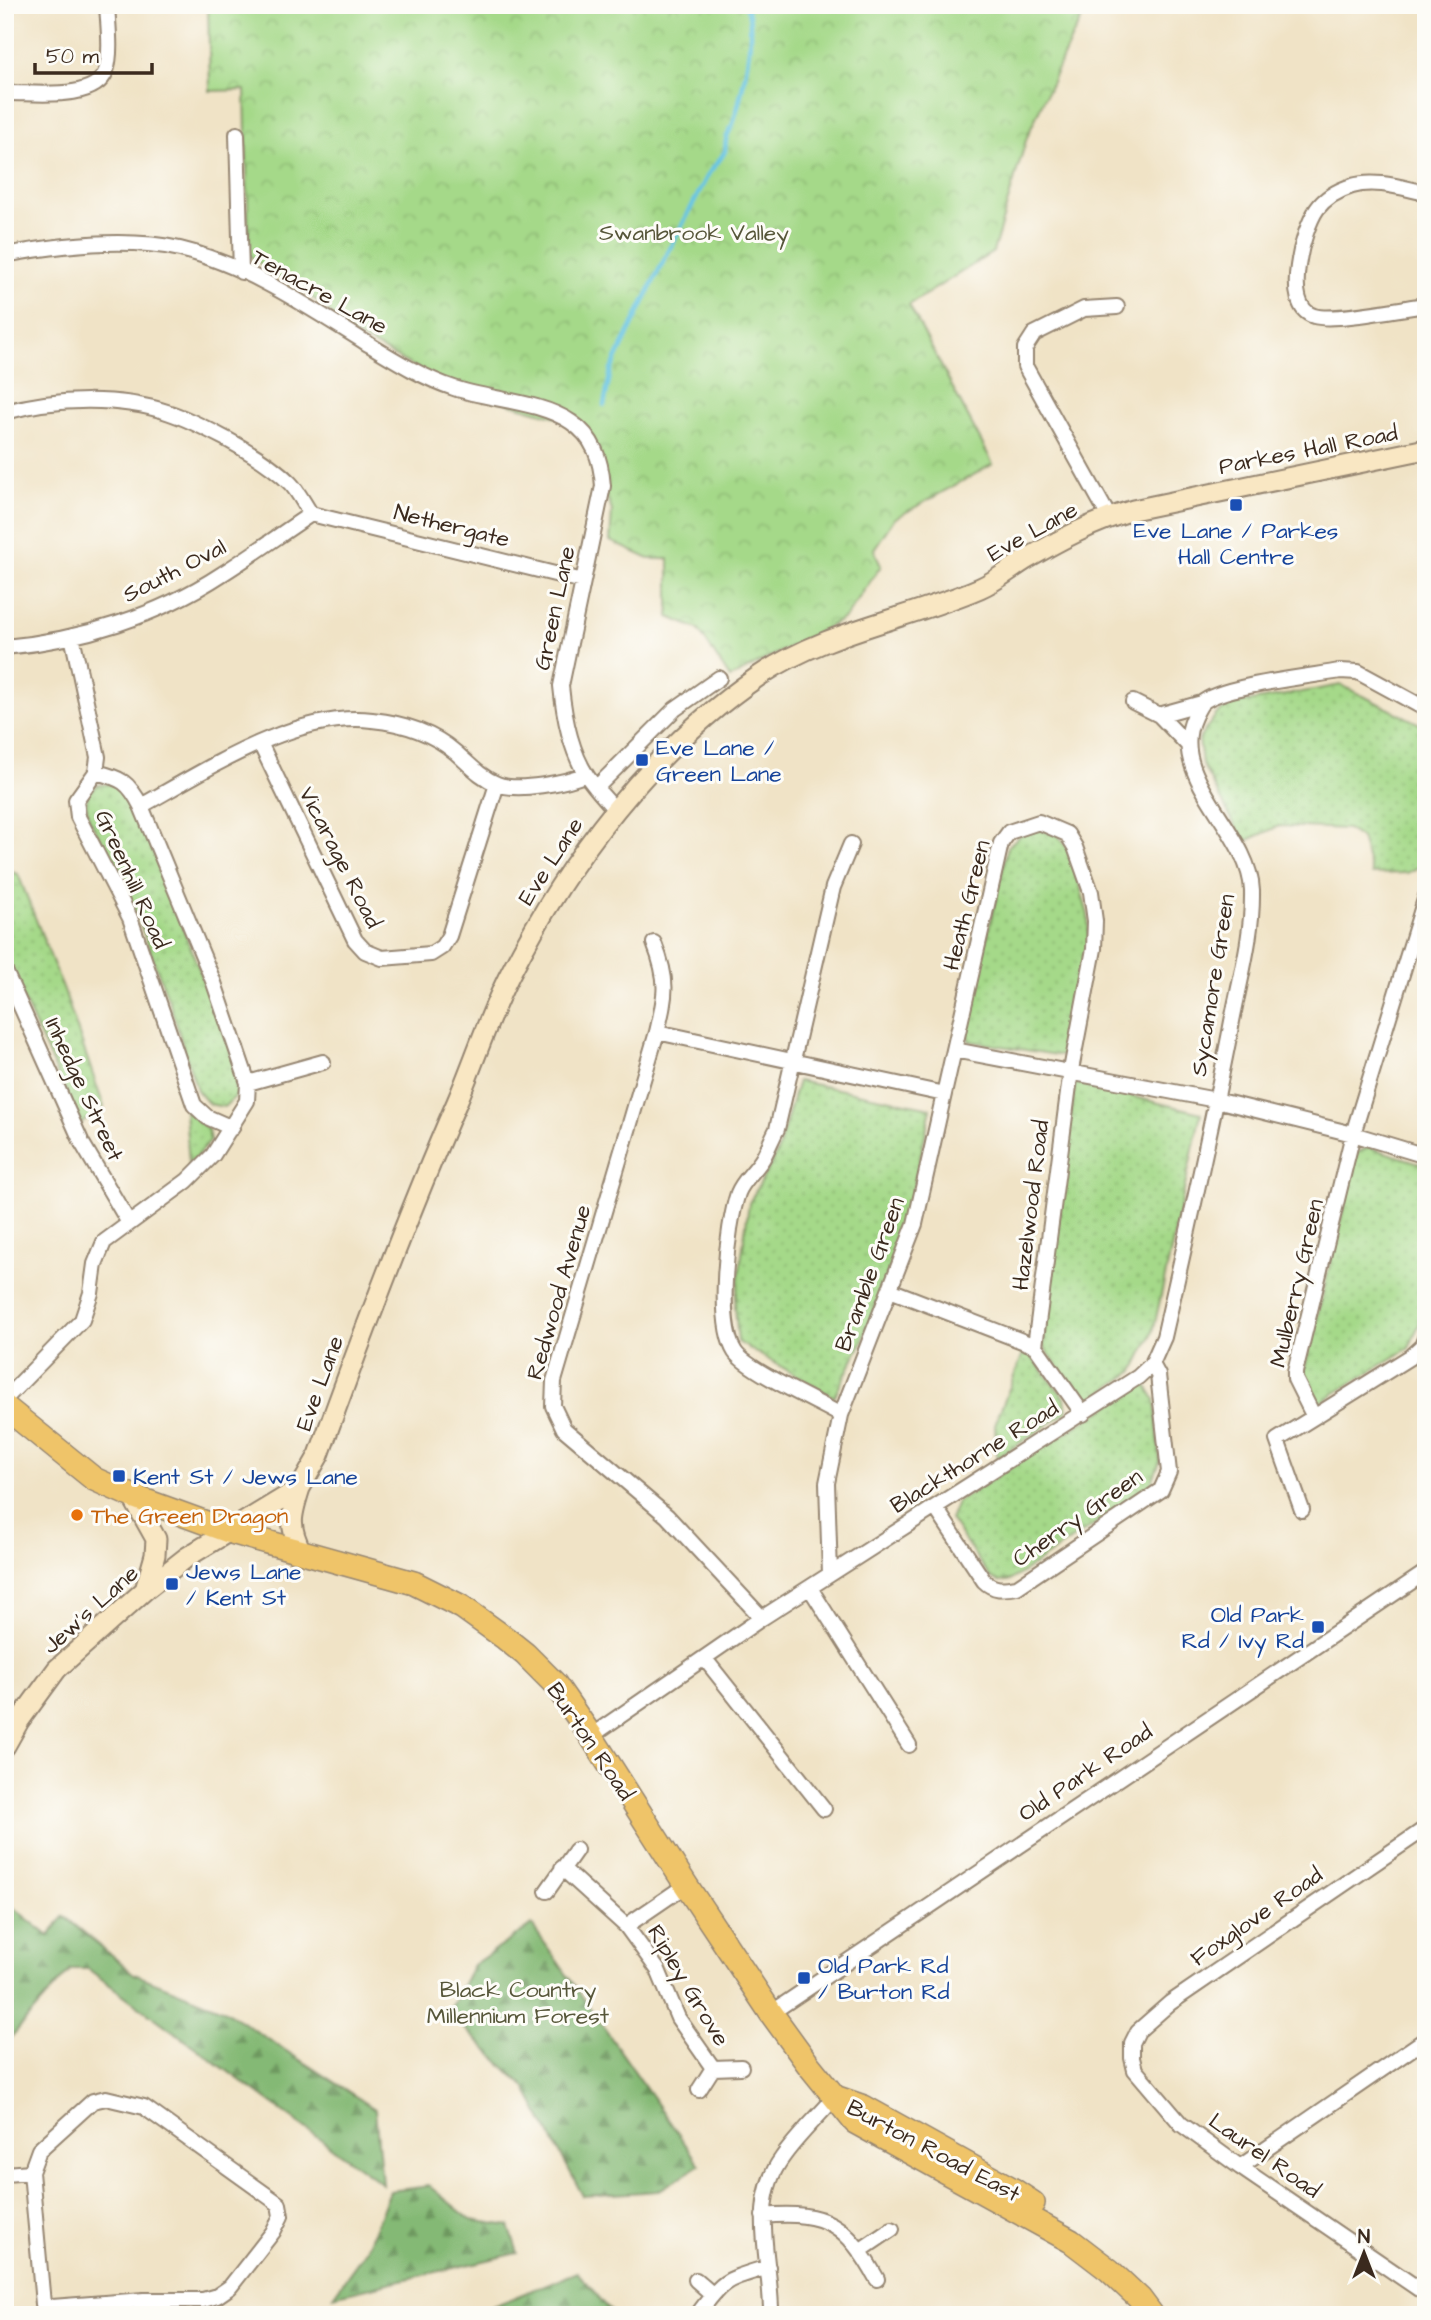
<svg xmlns="http://www.w3.org/2000/svg" width="1431" height="2320" font-family="'Architects Daughter',sans-serif">
  <style>
    .grass { fill: url(#grass-dots); stroke: #708254; stroke-width: 2 }
    .forest { fill: url(#forest-firs); stroke: #60724a; stroke-width: 2 }
    .park { fill: url(#park-crowns); stroke: #708254; stroke-width: 2 }
    .lines { fill: none; stroke-linecap: round; stroke-linejoin: round }
    .stream { stroke: #67c5e5; stroke-width: 4.5 }
    .street-casing { stroke: #968672; stroke-width: 18 }
    .secondary-casing { stroke: #968672; stroke-width: 23 }
    .primary-casing { stroke: #968672; stroke-width: 26 }
    .street { stroke: #fff; stroke-width: 14 }
    .secondary { stroke: #f9e7c3; stroke-width: 19 }
    .primary { stroke: #efc469; stroke-width: 23 }
    .transit-dot { fill: #1a4fb4; stroke: #fdfcf7; stroke-width: 2.5 }
    .food-dot { fill: #e8710a; stroke: #fdfcf7; stroke-width: 2.5 }
    .labels { text-anchor: middle; stroke-width: 6; stroke-linejoin: round; paint-order: stroke }
    .park-label { font-size: 23px; fill: #565639; stroke: #fdfcf7 }
    .street-label { font-size: 23px; fill: #3b2a1e; stroke: #fdfcf7 }
    .transit-label { font-size: 23px; fill: #164399; stroke: #fdfcf7; text-anchor: start }
    .food-label { font-size: 23px; fill: #c56008; stroke: #fdfcf7; text-anchor: start }
  </style>
  <defs>
    <pattern id="grass-dots" width="8" height="8" patternUnits="userSpaceOnUse" patternTransform="scale(1.75)"><rect width="8" height="8" fill="#a5d989"/><path d="M2 2h.1M6 6h.1" fill="none" stroke="#8fba76" stroke-width="1.8" stroke-linecap="round"/></pattern>
    <pattern id="forest-firs" width="22" height="20" patternUnits="userSpaceOnUse" patternTransform="scale(1.75)"><rect width="22" height="20" fill="#84b975"/><path d="M5 1l3.5 6h-7zM16 11l3.5 6h-7z" fill="#6d975f"/></pattern>
    <pattern id="park-crowns" width="20" height="18" patternUnits="userSpaceOnUse" patternTransform="scale(1.75)"><rect width="20" height="18" fill="#a5d989"/><path d="M2 6a3 3 0 1 1 6 0M12 15a3 3 0 1 1 6 0" fill="none" stroke="#8fba76"/></pattern>
  </defs>
  <rect width="100%" height="100%" fill="#fdfcf7"/>
  <filter id="ink" filterUnits="userSpaceOnUse"><feTurbulence type="fractalNoise" baseFrequency=".0143" numOctaves="2"/><feDisplacementMap in="SourceGraphic" scale="14" xChannelSelector="R" yChannelSelector="G"/><feConvolveMatrix kernelMatrix="1 2 1 2 8 2 1 2 1" color-interpolation-filters="sRGB"/></filter>
  <filter id="wash" filterUnits="userSpaceOnUse"><feTurbulence type="fractalNoise" baseFrequency=".00686" numOctaves="4" result="noise"/><feDisplacementMap in="SourceGraphic" scale="28" xChannelSelector="R" yChannelSelector="G"/><feGaussianBlur stdDeviation="1.57" result="paint"/><feColorMatrix in="noise" values="0 0 0 0 0 0 0 0 0 0 0 0 0 0 0 0 0 1.4 0 .05"/><feComposite in="paint" operator="in"/></filter>
  <g filter="url(#wash)">
    <rect width="100%" height="100%" fill="#f0e3c6"/>
    <path class="grass" d="M1341,685L1426,727V853L1423,865L1407,873L1372,874L1361,838L1347,829L1279,826L1244,842L1202,764L1199,739L1216,715L1230,705Z
      M112,784L127,795L150,845L242,1078L241,1091L224,1107L209,1104L197,1090L169,1001L136,913L105,846L89,819L86,802L89,793L98,785Z
      M1037,829L1058,835L1071,854L1088,915L1089,948L1072,1042L1063,1056L969,1041L966,1028L1008,846L1021,835Z
      M5,870L18,874L64,991L104,1107L80,1124L5,959Z
      M798,1081L931,1108L905,1227L862,1342L834,1397L738,1342L735,1306L749,1203L777,1153Z
      M1075,1083L1201,1113L1153,1332L1134,1371L1083,1404L1043,1345Z
      M185,1110L208,1129L210,1141L189,1165Z
      M1368,1147L1426,1165V1308L1409,1348L1319,1403L1302,1380L1357,1153Z
      M1025,1349L1065,1398L1067,1412L997,1458L995,1424Z
      M1145,1383L1155,1399L1160,1461L1150,1487L1011,1580L1000,1582L990,1577L950,1519L957,1502Z"/>
    <path class="forest" d="M5,1901L49,1936L64,1916L134,1974L222,2009L375,2109L382,2184L88,1969H71L5,2044Z
      M532,1925L700,2165L658,2191L583,2196L525,2087L448,2012L473,1965Z
      M429,2186L471,2220L509,2226L518,2253L333,2296L366,2250L390,2191Z
      M577,2272L614,2315H471Z"/>
    <path class="park" d="M208,5H1089L1072,37L1027,137L993,252L909,305L993,464L894,519L874,549L881,566L845,618L730,678L698,629L669,617V559H649L610,541L612,511L603,486L593,445L568,420L453,388L346,330L322,304L273,274L249,255L245,90L210,91Z"/>
    <g class="lines">
      <path class="stream" d="M604,405L611,370L660,268L709,173C714,166 722,158 725,151C726,147 725,144 726,140C727,133 733,127 734,120C741,97 759,25 745,5"/>
    </g>
  </g>
  <g filter="url(#ink)">
    <g class="lines">
      <g class="street-casing">
        <path id="street" d="M5,93C32,92 95,102 106,71C112,52 108,25 107,5
          M237,134L241,272
          M1426,193C1402,188 1376,179 1352,186C1339,190 1325,198 1317,209C1303,229 1281,307 1314,316C1334,322 1402,308 1426,305
          M5,255C58,245 127,237 180,249C247,265 307,306 365,342C393,359 423,378 454,388C490,400 540,401 571,422C594,437 601,460 603,486L561,686C564,717 570,750 587,776C595,788 606,799 615,810
          M5,412C56,398 119,396 170,413C191,420 209,430 228,440C250,452 272,465 290,483C298,491 304,504 311,514
          M311,514L583,581
          M1109,517L1025,366V348L1034,334L1084,309L1117,307
          M72,636L98,757L96,772
          M5,647C81,640 158,616 222,574C252,555 281,534 311,514
          M1133,702L1159,715L1187,744
          M1159,715L1202,703
          M260,743L355,940L365,951L382,958L431,954L442,947L449,936L497,784
          M596,788L675,709L719,678
          M141,806C206,770 295,711 372,720C401,723 432,732 455,752C468,763 480,777 497,784C517,792 566,783 586,774
          M654,943C669,981 666,994 657,1032L554,1381L553,1406L564,1429L667,1516L762,1618
          M5,971L82,1143L129,1223
          M657,1032L944,1094L915,1224L841,1415L827,1483L830,1574
          M944,1094L954,1050
          M232,1128L207,1117L194,1105L130,918L78,817L76,800L96,772C122,779 128,781 141,806L214,983L248,1083
          M1426,1156L1353,1134L1295,1372V1379L1314,1417L1410,1357L1422,1346L1426,1336
          M890,1290L1035,1346L1083,1414
          M1035,1346L1071,1070L1094,949L1095,921L1091,892L1075,847L1067,834L1039,822L1009,832L1001,843L954,1050L1216,1100L1353,1134L1426,896
          M5,1399L82,1320L91,1293L95,1264L104,1242L187,1181L213,1155L247,1101L248,1083L323,1062
          M841,1415C818,1402 747,1370 735,1352C716,1323 727,1226 738,1193C743,1180 756,1170 763,1158C768,1149 772,1138 777,1129L833,887L851,844
          M935,1507L984,1581C994,1591 1004,1589 1017,1587L1161,1490L1169,1472L1158,1375L1152,1364
          M1302,1510L1277,1440L1314,1417
          M810,1588L909,1745
          M705,1659L824,1809
          M591,1736L762,1618L1138,1377L1152,1364L1164,1337C1187,1236 1210,1134 1230,1032C1238,986 1253,938 1252,891C1250,831 1166,777 1194,717C1196,713 1199,706 1202,703C1219,686 1313,676 1340,671L1358,672L1426,709
          M1426,1828L1170,2003L1138,2031L1132,2043V2058L1135,2070L1181,2124L1240,2167L1426,2294
          M562,1868L626,1926L658,1970L678,2018L713,2068
          M547,1891L576,1850
          M626,1926L686,1885
          M771,2013L1426,1572
          M699,2090L713,2068L741,2067
          M106,2098L144,2107L279,2204L281,2216L273,2232L230,2287L217,2296L203,2300H144L52,2307L43,2304L31,2172L39,2150L93,2101Z
          M1240,2167L1426,2039
          M5,2174L31,2172
          M763,2216C827,2210 847,2225 877,2279
          M861,2250L892,2229
          M696,2280L712,2294
          M698,2314C724,2278 726,2280 768,2267
          M771,2315C772,2263 748,2204 782,2158C797,2136 818,2117 835,2097"/>
      </g>
      <g class="secondary-casing">
        <path id="secondary" d="M300,1488C291,1516 288,1526 302,1553
          M132,1496L156,1539L155,1555L145,1590
          M5,1746L19,1721L57,1669L145,1590L187,1557L300,1488L319,1455C362,1336 406,1218 457,1102C475,1060 489,1015 510,974C569,858 651,750 759,676C828,630 906,620 980,588C996,581 1011,569 1025,560C1061,539 1093,522 1133,510L1426,449"/>
      </g>
      <g class="primary-casing">
        <path id="primary" d="M5,1407L94,1479L132,1496L231,1532L414,1583L462,1607L505,1638L525,1654L555,1684L591,1736L686,1885L771,2013L808,2064L855,2122L1071,2241L1109,2270L1140,2299L1152,2315
          M835,2097L864,2107L1012,2189L1033,2203"/>
      </g>
      <use href="#street" class="street"/>
      <use href="#secondary" class="secondary"/>
      <use href="#primary" class="primary"/>
    </g>
  </g>
  <g class="transit-dot">
    <rect x="1229" y="498" width="14" height="14" rx="3.5"/>
    <rect x="635" y="753" width="14" height="14" rx="3.5"/>
    <rect x="112" y="1469" width="14" height="14" rx="3.5"/>
    <rect x="165" y="1577" width="14" height="14" rx="3.5"/>
    <rect x="1311" y="1620" width="14" height="14" rx="3.5"/>
    <rect x="797" y="1971" width="14" height="14" rx="3.5"/>
  </g>
  <circle class="food-dot" cx="77" cy="1515" r="7"/>
  <g class="labels">
    <g class="park-label">
      <text x="694" y="240">Swanbrook Valley</text>
      <text x="518" y="1997">Black Country<tspan x="518" dy="26">Millennium Forest</tspan></text>
    </g>
    <g class="street-label">
      <text transform="translate(320 291) rotate(29)" y="8">Tenacre Lane</text>
      <text transform="translate(1308 449) rotate(-11)" y="8">Parkes Hall Road</text>
      <text transform="translate(452 525) rotate(14)" y="8">Nethergate</text>
      <text transform="translate(1032 531) rotate(-29)" y="8">Eve Lane</text>
      <text transform="translate(174 570) rotate(-27)" y="8">South Oval</text>
      <text transform="translate(554 608) rotate(-78)" y="8">Green Lane</text>
      <text transform="translate(341 857) rotate(63)" y="8">Vicarage Road</text>
      <text transform="translate(550 861) rotate(-57)" y="8">Eve Lane</text>
      <text transform="translate(133 879) rotate(66)" y="8">Greenhill Road</text>
      <text transform="translate(966 905) rotate(-76)" y="8">Heath Green</text>
      <text transform="translate(1212 985) rotate(-81)" y="8">Sycamore Green</text>
      <text transform="translate(85 1089) rotate(65)" y="8">Inhedge Street</text>
      <text transform="translate(1030 1205) rotate(-83)" y="8">Hazelwood Road</text>
      <text transform="translate(869 1274) rotate(-70)" y="8">Bramble Green</text>
      <text transform="translate(1296 1283) rotate(-77)" y="8">Mulberry Green</text>
      <text transform="translate(558 1292) rotate(-74)" y="8">Redwood Avenue</text>
      <text transform="translate(319 1383) rotate(-70)" y="8">Eve Lane</text>
      <text transform="translate(974 1456) rotate(-32)" y="8">Blackthorne Road</text>
      <text transform="translate(1077 1517) rotate(-35)" y="8">Cherry Green</text>
      <text transform="translate(90 1609) rotate(-42)" y="8">Jew's Lane</text>
      <text transform="translate(591 1741) rotate(56)" y="8">Burton Road</text>
      <text transform="translate(1085 1772) rotate(-34)" y="8">Old Park Road</text>
      <text transform="translate(1256 1916) rotate(-35)" y="8">Foxglove Road</text>
      <text transform="translate(689 1985) rotate(59)" y="8">Ripley Grove</text>
      <text transform="translate(934 2150) rotate(28)" y="8">Burton Road East</text>
      <text transform="translate(1265 2155) rotate(35)" y="8">Laurel Road</text>
    </g>
    <g class="transit-label">
      <text x="1236" y="538" text-anchor="middle">Eve Lane / Parkes<tspan x="1236" dy="26">Hall Centre</tspan></text>
      <text x="656" y="755">Eve Lane /<tspan x="656" dy="26">Green Lane</tspan></text>
      <text x="133" y="1484">Kent St / Jews Lane</text>
      <text x="186" y="1579">Jews Lane<tspan x="186" dy="26">/ Kent St</tspan></text>
      <text x="1304" y="1622" text-anchor="end">Old Park<tspan x="1304" dy="26">Rd / Ivy Rd</tspan></text>
      <text x="818" y="1973">Old Park Rd<tspan x="818" dy="26">/ Burton Rd</tspan></text>
    </g>
    <g class="food-label">
      <text x="91" y="1523">The Green Dragon</text>
    </g>
  </g>
  <rect width="1431" height="2320" fill="none" stroke="#fdfcf7" stroke-width="28"/>
  <g transform="translate(1364 2253)" stroke="#fdfcf7" stroke-width="5" paint-order="stroke">
  <path d="M0-5L12 26L0 18L-12 26Z" fill="#3b2a1e"/>
  <text y="-10" font-size="19" font-weight="bold" text-anchor="middle" fill="#3b2a1e">N</text>
  </g>
  <path d="M35 63v10h117v-10" fill="none" stroke="#3b2a1e" stroke-width="3.5"/>
  <text x="46" y="63" font-size="21" fill="#3b2a1e" stroke="#fdfcf7" stroke-width="5" paint-order="stroke">50 m</text>
</svg>
